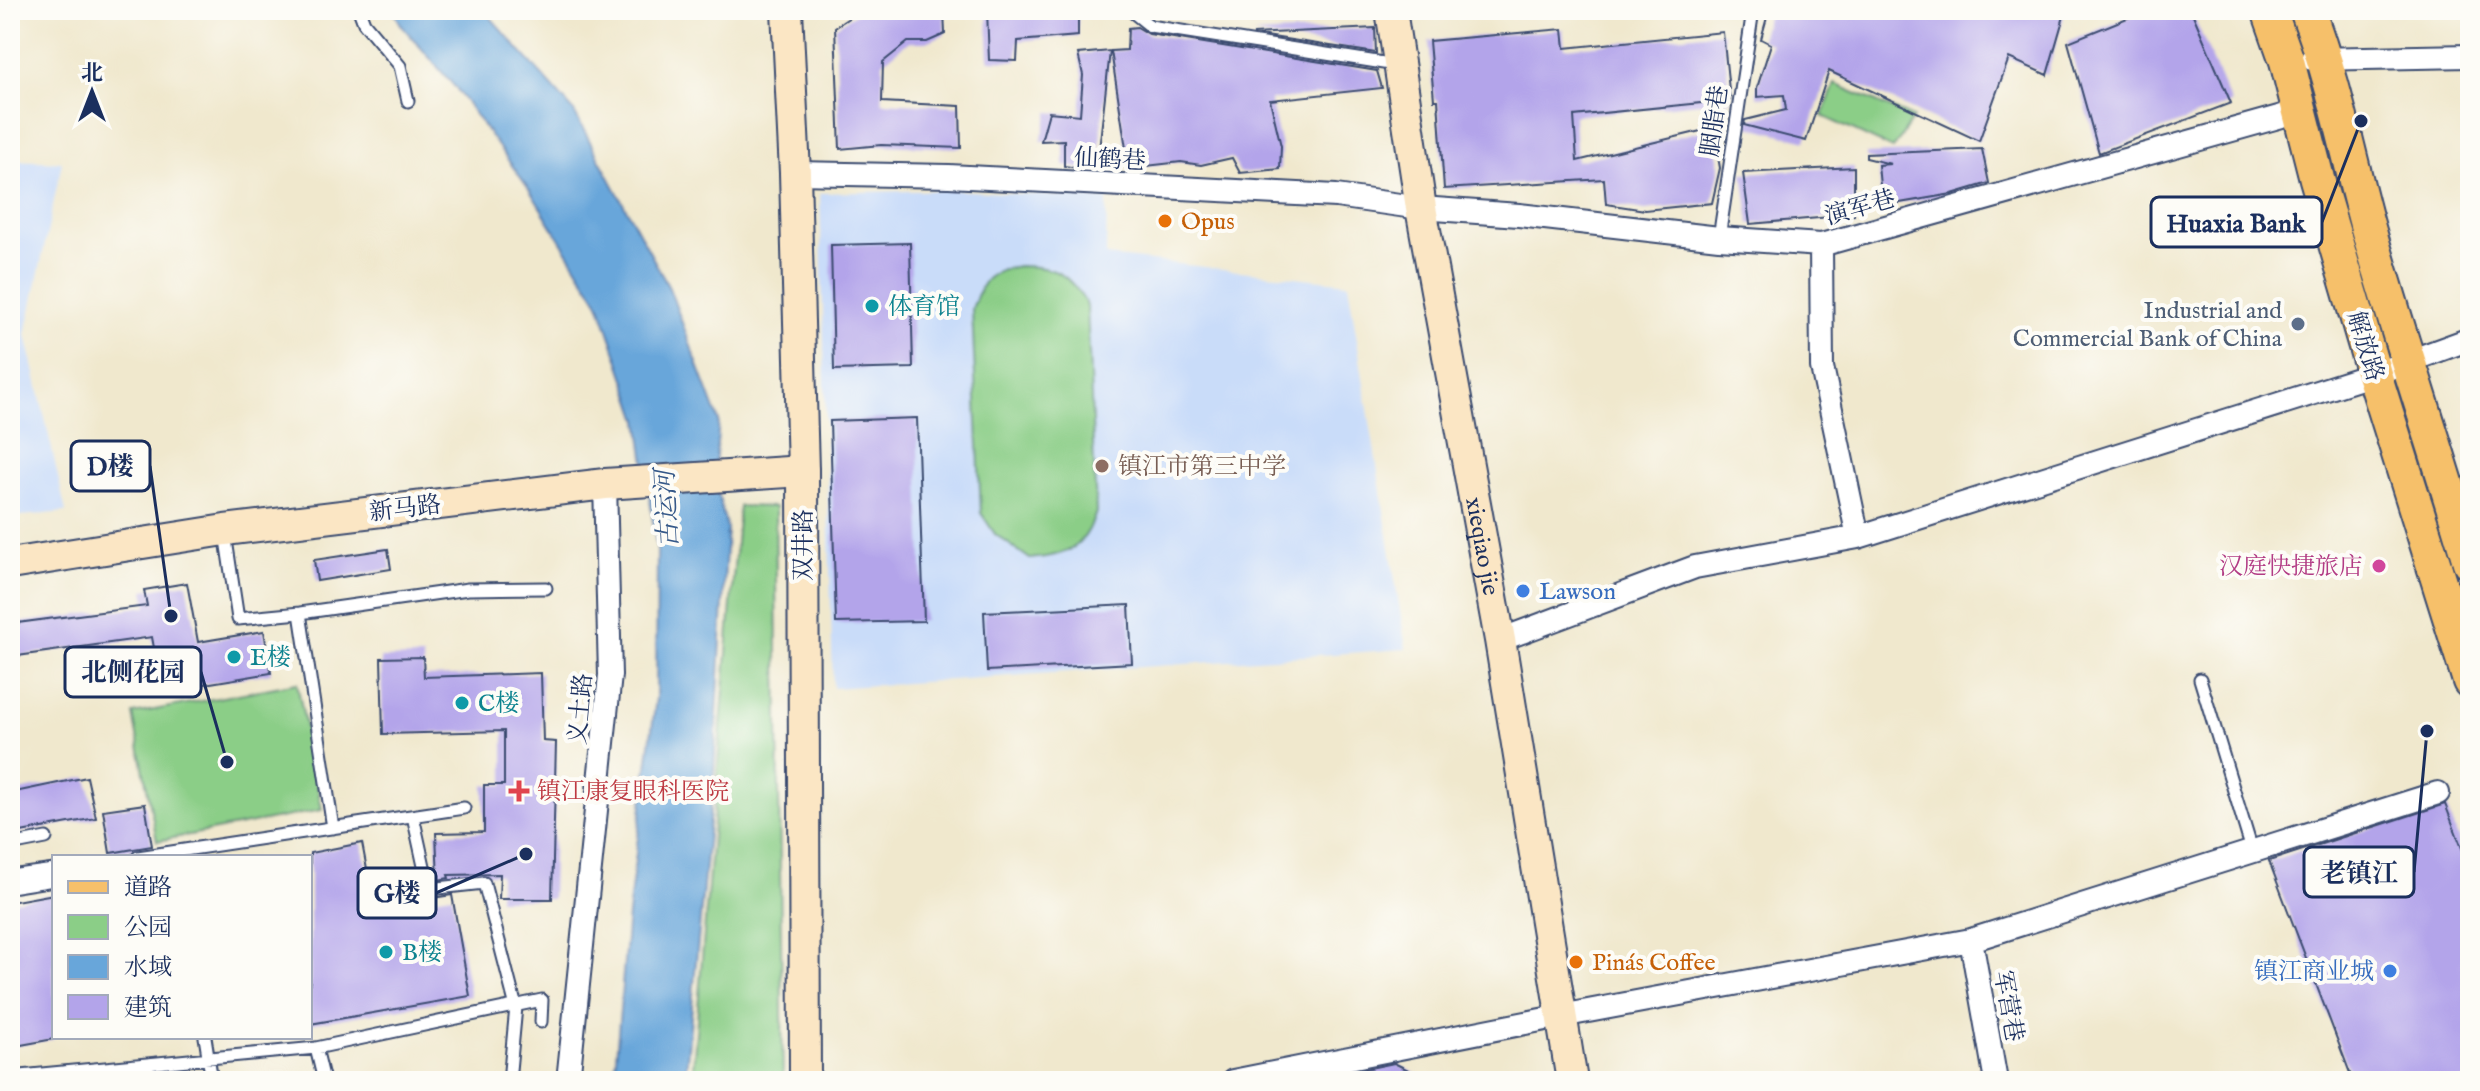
<svg xmlns="http://www.w3.org/2000/svg" width="2480" height="1091" font-family="'IM FELL English','Noto Serif SC',serif">
  <style>
    .built { fill: #c9dcf9 }
    .green { fill: #8bce87; stroke: #537e72; stroke-width: 2 }
    .water { fill: #68a6da; stroke: #426a9c; stroke-width: 2 }
    .building { fill: #b3a4ea }
    .lines { fill: none; stroke-linecap: round; stroke-linejoin: round }
    .lane-casing { stroke: #3b4b6f; stroke-width: 15 }
    .street-casing { stroke: #3b4b6f; stroke-width: 26 }
    .secondary-casing { stroke: #3b4b6f; stroke-width: 34 }
    .primary-casing { stroke: #3b4b6f; stroke-width: 38 }
    .lane { stroke: #fff; stroke-width: 11 }
    .street { stroke: #fff; stroke-width: 22 }
    .secondary { stroke: #fbe6c4; stroke-width: 30 }
    .primary { stroke: #f6c06b; stroke-width: 34 }
    .food-dot { fill: #e8710a; stroke: #fdfcf7; stroke-width: 3 }
    .culture-dot { fill: #0f9aa8; stroke: #fdfcf7; stroke-width: 3 }
    .service-dot { fill: #5c6f8a; stroke: #fdfcf7; stroke-width: 3 }
    .education-dot { fill: #8d6e63; stroke: #fdfcf7; stroke-width: 3 }
    .hotel-dot { fill: #d1479c; stroke: #fdfcf7; stroke-width: 3 }
    .shop-dot { fill: #3f7fe0; stroke: #fdfcf7; stroke-width: 3 }
    .health-dot { fill: #e0444e; stroke: #fdfcf7; stroke-width: 3 }
    .labels { text-anchor: middle; stroke-width: 8; stroke-linejoin: round; paint-order: stroke }
    .street-label { font-size: 24px; fill: #1b2f5e; stroke: #fdfcf7 }
    .food-label { font-size: 24px; fill: #c56008; stroke: #fdfcf7; text-anchor: start }
    .culture-label { font-size: 24px; fill: #0d838f; stroke: #fdfcf7; text-anchor: start }
    .service-label { font-size: 24px; fill: #4e5e75; stroke: #fdfcf7; text-anchor: end }
    .education-label { font-size: 24px; fill: #785e54; stroke: #fdfcf7; text-anchor: start }
    .hotel-label { font-size: 24px; fill: #b23c85; stroke: #fdfcf7; text-anchor: end }
    .shop-label { font-size: 24px; fill: #366cbe; stroke: #fdfcf7; text-anchor: start }
    .health-label { font-size: 24px; fill: #be3a42; stroke: #fdfcf7; text-anchor: start }
    .water-label { font-size: 26px; font-style: italic; fill: #365989; stroke: #fdfcf7 }
    .leader { fill: none; stroke: #1b2f5e; stroke-width: 3 }
    .callout-dot { fill: #1b2f5e; stroke: #fdfcf7; stroke-width: 3 }
    .callout { fill: #fdfcf7; stroke: #1b2f5e; stroke-width: 3 }
    .callout-label { font-size: 26px; text-anchor: middle; font-weight: bold; fill: #1b2f5e }
  </style>
  <rect width="100%" height="100%" fill="#fdfcf7"/>
  <filter id="ink" filterUnits="userSpaceOnUse"><feTurbulence type="fractalNoise" baseFrequency=".0125" numOctaves="2"/><feDisplacementMap in="SourceGraphic" scale="16" xChannelSelector="R" yChannelSelector="G"/><feConvolveMatrix kernelMatrix="1 2 1 2 8 2 1 2 1" color-interpolation-filters="sRGB"/></filter>
  <filter id="wash" filterUnits="userSpaceOnUse"><feTurbulence type="fractalNoise" baseFrequency=".006" numOctaves="4" result="noise"/><feDisplacementMap in="SourceGraphic" scale="32" xChannelSelector="R" yChannelSelector="G"/><feGaussianBlur stdDeviation="1.8" result="paint"/><feColorMatrix in="noise" values="0 0 0 0 0 0 0 0 0 0 0 0 0 0 0 0 0 1.4 0 .05"/><feComposite in="paint" operator="in"/></filter>
  <g filter="url(#wash)">
    <rect width="100%" height="100%" fill="#f0e8cd"/>
    <path class="built" d="M10,160L62,162L26,334L66,512L10,517Z
      M953,190L1107,199L1106,256L1348,283L1406,649L833,688L820,193Z"/>
    <path class="green" d="M1835,84L1913,118L1893,149L1822,116Z
      M1018,266C1054,266 1070,273 1087,306L1096,512C1084,550 1067,555 1030,559L995,534L981,513L972,309C982,280 987,272 1018,266Z
      M739,506L775,507L783,1081H692Z
      M297,683L322,810L157,841L133,714Z"/>
    <path class="water" d="M393,10H484L573,110L669,288L719,421L714,478L727,529L714,769L685,1081H614L628,914L656,698L657,550L639,420L599,303L529,189L455,87L402,26Z"/>
    <g id="blocks">
      <path class="building" d="M861,10H944L945,34L927,42H908L883,62L882,102L960,106L961,148L881,145L840,149L835,27Z
        M987,10H1078V36L1018,41L1017,61L989,60Z
        M1769,10H2050L2064,16L2047,75L2009,58L1979,141L1829,71L1806,141L1744,125L1745,120L1786,110L1784,95L1757,97V88L1771,44L1761,39Z
        M2147,10H2191L2231,103L2099,153L2068,42Z
        M1137,27L1149,34L1377,71L1382,88L1270,100L1281,146L1280,169L1240,173L1232,158L1201,165L1181,162L1129,168L1111,51L1127,50L1128,28Z
        M1375,28L1376,53L1253,34Z
        M1563,29L1565,48L1723,32L1730,100L1574,116L1577,161L1713,128L1720,168L1712,203L1645,210L1606,204L1604,179L1444,189L1438,100H1434L1429,41Z
        M1110,51L1099,150L1085,152V169L1064,166V140L1041,141L1049,112L1080,115L1083,75L1078,54Z
        M1982,149L1989,183L1952,194L1882,206L1878,165L1891,164L1866,158V154Z
        M1854,167V215L1750,224L1743,173Z
        M910,243L913,368L834,370L831,245Z
        M917,418L924,621L836,623L830,421Z
        M388,549L391,569L317,581L314,560Z
        M187,583L198,642L264,631L271,673L162,691L152,637L10,657V624L147,606L144,590Z
        M1129,605L1132,663L987,671L984,612Z
        M423,657L424,677L541,673L543,741L556,742L552,899H499L500,874L448,875L449,878L438,880L436,833L484,832V785H504V731L383,734L381,658Z
        M87,777L96,818L10,834V793Z
        M145,804L152,846L110,853L103,810Z
        M2445,804L2470,869V1081H2353L2269,861Z
        M362,843L374,907L452,895L470,996L310,1024V853Z
        M54,894V1039L10,1047V902Z
        M1394,1063L1431,1081H1342L1341,1074Z"/>
    </g>
  </g>
  <g filter="url(#ink)">
    <use href="#blocks" fill-opacity="0" stroke="#3b4b6f" stroke-width="2"/>
    <g class="lines">
      <g class="lane-casing">
        <path id="lane" d="M359,10L364,23L400,66L408,101
          M1130,10L1150,26L1396,65
          M1719,238L1753,10
          M225,533L238,619L300,613L333,828
          M300,613L468,589L546,588
          M2200,679L2252,850
          M413,816L429,889L484,883L516,1007L509,1081
          M10,845L46,838
          M138,857L464,808
          M10,876L54,870
          M10,887L54,880
          M205,1037L212,1081
          M316,1048L324,1081
          M10,1077L316,1048L542,1000L541,1022"/>
      </g>
      <g class="street-casing">
        <path id="street" d="M2312,59L2470,56
          M795,173L949,176L1336,196L1421,208L1519,215L1719,238L1821,245L2300,111
          M1821,245L1822,367L1858,537
          M1500,640L1695,567L1858,537L2374,374L2470,339
          M1971,940L1996,1081
          M568,1081L610,675L605,484
          M1233,1081L1561,1016L1971,940L2438,793"/>
      </g>
      <g class="secondary-casing">
        <g id="secondary">
          <path d="M787,10L795,173L803,471L805,1081"/>
          <path id="s1" d="M1391,10L1421,208L1500,640L1572,1081"/>
          <path d="M10,564L225,530L605,484L803,471"/>
        </g>
      </g>
      <g class="primary-casing">
        <path id="primary" d="M2269,10L2287,61L2317,179L2374,374L2470,681
          M2307,10C2334,80 2348,155 2368,228C2400,340 2437,450 2470,562"/>
      </g>
      <use href="#lane" class="lane"/>
      <use href="#street" class="street"/>
      <use href="#secondary" class="secondary"/>
      <use href="#primary" class="primary"/>
    </g>
  </g>
  <g class="food-dot">
    <circle cx="1165" cy="221" r="8"/>
    <circle cx="1576" cy="962" r="8"/>
  </g>
  <g class="culture-dot">
    <circle cx="872" cy="306" r="8"/>
    <circle cx="234" cy="657" r="8"/>
    <circle cx="462" cy="703" r="8"/>
    <circle cx="386" cy="952" r="8"/>
  </g>
  <circle class="service-dot" cx="2298" cy="324" r="8"/>
  <circle class="education-dot" cx="1102" cy="466" r="8"/>
  <circle class="hotel-dot" cx="2379" cy="566" r="8"/>
  <g class="shop-dot">
    <circle cx="1523" cy="591" r="8"/>
    <circle cx="2390" cy="971" r="8"/>
  </g>
  <path class="health-dot" d="M515 779h8v8h8v8h-8v8h-8v-8h-8v-8h8z"/>
  <g class="labels">
    <g class="street-label">
      <text transform="translate(1714 121) rotate(-82)" y="8">胭脂巷</text>
      <text transform="translate(1110 159) rotate(3)" y="8">仙鹤巷</text>
      <text transform="translate(1860 207) rotate(-16)" y="8">演军巷</text>
      <text transform="translate(2366 346) rotate(73)" y="8">解放路</text>
      <text transform="translate(405 508) rotate(-7)" y="8">新马路</text>
      <text transform="translate(803 545) rotate(-90)" y="8">双井路</text>
      <text dy="8" stroke="none"><textPath href="#s1" startOffset="544">xieqiao jie</textPath></text>
      <text transform="translate(580 709) rotate(-85)" y="8">义土路</text>
      <text transform="translate(2009 1006) rotate(80)" y="8">军营巷</text>
    </g>
    <g class="food-label">
      <text x="1181" y="229">Opus</text>
      <text x="1592" y="970">Pinás Coffee</text>
    </g>
    <g class="culture-label">
      <text x="888" y="314">体育馆</text>
      <text x="250" y="665">E楼</text>
      <text x="478" y="711">C楼</text>
      <text x="402" y="960">B楼</text>
    </g>
    <g class="service-label">
      <text x="2282" y="318">Industrial and<tspan x="2282" dy="28">Commercial Bank of China</tspan></text>
    </g>
    <g class="education-label">
      <text x="1118" y="474">镇江市第三中学</text>
    </g>
    <g class="hotel-label">
      <text x="2363" y="574">汉庭快捷旅店</text>
    </g>
    <g class="shop-label">
      <text x="1539" y="599">Lawson</text>
      <text x="2374" y="979" text-anchor="end">镇江商业城</text>
    </g>
    <g class="health-label">
      <text x="537" y="799">镇江康复眼科医院</text>
    </g>
    <g class="water-label">
      <text transform="translate(666 509) rotate(-93)" y="9">古运河</text>
    </g>
  </g>
  <path class="leader" d="M2361 121L2322 222M171 616L150 466M227 762L201 672M2427 731L2414 872M526 854L436 893"/>
  <g class="callout-dot">
    <circle cx="2361" cy="121" r="8"/>
    <circle cx="171" cy="616" r="8"/>
    <circle cx="227" cy="762" r="8"/>
    <circle cx="2427" cy="731" r="8"/>
    <circle cx="526" cy="854" r="8"/>
  </g>
  <g class="callout">
    <rect x="2151" y="197" width="171" height="50" rx="8"/>
    <rect x="71" y="441" width="79" height="50" rx="8"/>
    <rect x="65" y="647" width="136" height="50" rx="8"/>
    <rect x="2304" y="847" width="110" height="50" rx="8"/>
    <rect x="358" y="868" width="78" height="50" rx="8"/>
  </g>
  <g class="callout-label">
    <text x="2236" y="232">Huaxia Bank</text>
    <text x="110" y="475">D楼</text>
    <text x="133" y="681">北侧花园</text>
    <text x="2359" y="882">老镇江</text>
    <text x="397" y="902">G楼</text>
  </g>
  <rect width="2480" height="1091" fill="none" stroke="#fdfcf7" stroke-width="40"/>
  <rect x="52" y="855" width="260" height="184" fill="#fdfcf7" stroke="#a3aaba" stroke-width="2"/>
  <rect x="68" y="881" width="40" height="12" fill="#f6c06b" stroke="#a3aaba" stroke-width="2"/>
  <text x="124" y="895" font-size="24" fill="#1b2f5e">道路</text>
  <rect x="68" y="915" width="40" height="24" fill="#8bce87" stroke="#a3aaba" stroke-width="2"/>
  <text x="124" y="935" font-size="24" fill="#1b2f5e">公园</text>
  <rect x="68" y="955" width="40" height="24" fill="#68a6da" stroke="#a3aaba" stroke-width="2"/>
  <text x="124" y="975" font-size="24" fill="#1b2f5e">水域</text>
  <rect x="68" y="995" width="40" height="24" fill="#b3a4ea" stroke="#a3aaba" stroke-width="2"/>
  <text x="124" y="1015" font-size="24" fill="#1b2f5e">建筑</text>
  <g transform="translate(92 92)" stroke="#fdfcf7" stroke-width="6" paint-order="stroke">
  <path d="M0-6L14 30L0 20L-14 30Z" fill="#1b2f5e"/>
  <text y="-12" font-size="22" font-weight="bold" text-anchor="middle" fill="#1b2f5e">北</text>
  </g>
</svg>
